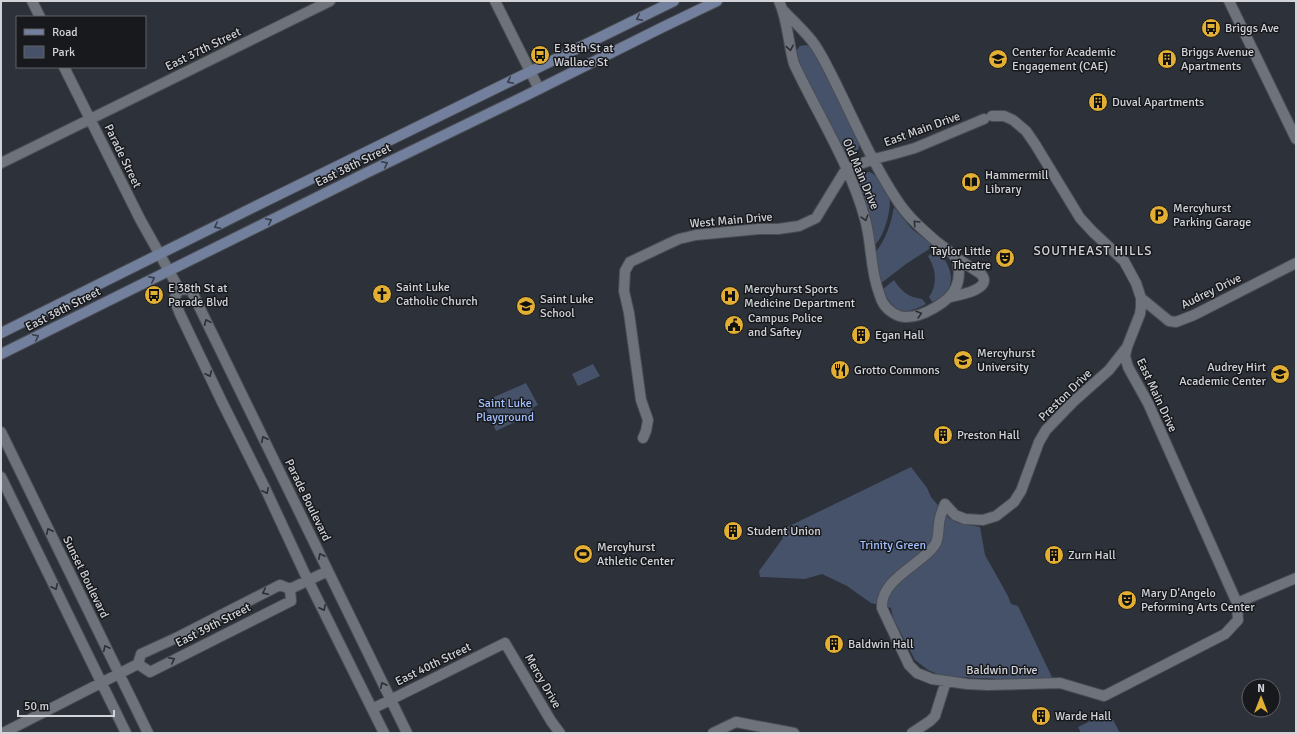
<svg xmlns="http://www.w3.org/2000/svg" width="1297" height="734" font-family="Signika,sans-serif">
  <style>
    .green { fill: #465269 }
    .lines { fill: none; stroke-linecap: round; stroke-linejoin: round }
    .street-casing { stroke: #4a4d54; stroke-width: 12 }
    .secondary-casing { stroke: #4a4d54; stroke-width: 12 }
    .street { stroke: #6d727b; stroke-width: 10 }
    .secondary { stroke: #72809d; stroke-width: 10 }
    .oneway { stroke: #373d49 }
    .oneway2 { stroke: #2c2f34 }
    .labels { text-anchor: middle; stroke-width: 3; stroke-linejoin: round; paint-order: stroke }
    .poi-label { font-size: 12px; fill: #d1d3d9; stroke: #17191c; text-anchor: start }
    .street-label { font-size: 12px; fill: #d1d3d9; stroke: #17191c }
    .park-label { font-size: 12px; fill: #a2bfff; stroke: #17191c }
    .neighbourhood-label { font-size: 13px; letter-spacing: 1px; fill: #d1d3d9; stroke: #17191c }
  </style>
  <rect width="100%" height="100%" fill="#2d3139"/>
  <path class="green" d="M806,45L811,47L813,51L860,143L857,153C852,156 850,156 844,154L797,62L796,51L800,46Z
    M870,172C880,177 884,190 890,199C890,214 885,234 875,245L859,186L860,176L864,173Z
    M894,207L912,229L934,246L906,264L880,284L875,253C886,239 891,224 894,207Z
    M937,250C955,269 958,291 932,302L929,297C938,284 936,269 928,256Z
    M894,280C902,292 908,297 922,299L926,304C901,317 896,313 882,290Z
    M593,364L600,376L578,386L572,374Z
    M526,383L538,405L532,408L534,413L496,431L483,402Z
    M911,467L927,488L931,497L949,518L958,523L980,527L985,555L1008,596L1011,604L1018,606L1052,677L1044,679L1016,680L942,676L928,670L915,660L893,618L891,608L871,603L847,586L822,574L805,579L760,577L759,571L783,538L779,531Z
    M1109,712L1120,733H1081L1078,727Z"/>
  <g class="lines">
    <g class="street-casing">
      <path id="street" d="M32,1L40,17
        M495,1L539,89
        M779,1C788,21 788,43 794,64C818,115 850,164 865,219C872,244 870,270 879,293C880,296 881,300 883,303C887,310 897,317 905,317C921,318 950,302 956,287C960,279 960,264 955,257C952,252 942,246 937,242C922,229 907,216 897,200C875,167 858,129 841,94C833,78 825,60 815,45C806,32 793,21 783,10
        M1229,1L1296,139
        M64,67L140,219L179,289
        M1,163L330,1
        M179,289L191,290L407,733
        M179,289L174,299L180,314L222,402L265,488L305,574L384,733
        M950,297C960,295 994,289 981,274L955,257
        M1141,298L1169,321L1176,322L1194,315L1296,263
        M1,432L148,733
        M643,438L646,431L648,420L641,400L629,313L624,291L625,271L630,262L668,244L679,239L696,235L759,229H778L799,226L816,218L846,169L874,159L894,154L915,148L984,119
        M1,477L126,733
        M945,504C943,509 941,513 940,518C938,526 939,537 936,543C924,564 880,578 882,608L909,665L917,673L932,679L967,684L988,685L1060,683L1104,696L1225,634L1238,620L1237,603L1148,403L1128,367L1125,356L1127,347L1140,314L1141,307V298L1136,283L1124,261L1093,232L1080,218L1035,144L1026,131L1013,120L1004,116H992
        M945,504L955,515L965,519L983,520L996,516L1014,502L1021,491L1039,442L1046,430L1073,402L1109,370L1127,347
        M290,589L328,571
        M1237,603L1296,578
        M372,709L505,643L551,721L560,733
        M3,733L138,664L141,654L176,638L280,585L290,589L291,601L150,672L138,664
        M713,733L736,722L794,733
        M912,733L930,721L935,716L946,681"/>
    </g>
    <g class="secondary-casing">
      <path id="secondary" d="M1,333L262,203L674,1
        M1,354L362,175L527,95L661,28L717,1"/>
    </g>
    <use href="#street" class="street"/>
    <use href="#secondary" class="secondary"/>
  </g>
  <defs><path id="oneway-chevron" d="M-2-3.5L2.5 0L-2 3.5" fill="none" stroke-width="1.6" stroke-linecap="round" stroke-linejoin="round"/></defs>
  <g class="oneway">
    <use href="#oneway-chevron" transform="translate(639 18) rotate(154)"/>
    <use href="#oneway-chevron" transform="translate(510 81) rotate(154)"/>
    <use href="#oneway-chevron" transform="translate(385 164) rotate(-26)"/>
    <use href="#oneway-chevron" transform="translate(269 221) rotate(-26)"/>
    <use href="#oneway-chevron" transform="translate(217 226) rotate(153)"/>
    <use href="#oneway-chevron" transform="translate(152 279) rotate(-26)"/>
    <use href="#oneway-chevron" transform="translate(36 337) rotate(-26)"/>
  </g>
  <g class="oneway2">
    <use href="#oneway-chevron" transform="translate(790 48) rotate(80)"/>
    <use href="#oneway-chevron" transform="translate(865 218) rotate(74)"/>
    <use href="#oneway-chevron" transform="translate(916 223) rotate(-134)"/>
    <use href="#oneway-chevron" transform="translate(919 314) rotate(-17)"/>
    <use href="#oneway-chevron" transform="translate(207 322) rotate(-114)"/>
    <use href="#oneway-chevron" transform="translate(209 374) rotate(65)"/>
    <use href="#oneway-chevron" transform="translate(264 439) rotate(-116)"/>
    <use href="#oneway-chevron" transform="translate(266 491) rotate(64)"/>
    <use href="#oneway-chevron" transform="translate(49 531) rotate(-115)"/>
    <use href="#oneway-chevron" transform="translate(321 556) rotate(-116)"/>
    <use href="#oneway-chevron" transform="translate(55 587) rotate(64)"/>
    <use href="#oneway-chevron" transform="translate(265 592) rotate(154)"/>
    <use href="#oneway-chevron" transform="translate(323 608) rotate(64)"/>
    <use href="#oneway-chevron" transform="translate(106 648) rotate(-116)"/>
    <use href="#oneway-chevron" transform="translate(172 660) rotate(-27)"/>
    <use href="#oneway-chevron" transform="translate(383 685) rotate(-116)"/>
  </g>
  <defs>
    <g id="bus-disc" transform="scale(1)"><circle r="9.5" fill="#e2af34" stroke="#17191c"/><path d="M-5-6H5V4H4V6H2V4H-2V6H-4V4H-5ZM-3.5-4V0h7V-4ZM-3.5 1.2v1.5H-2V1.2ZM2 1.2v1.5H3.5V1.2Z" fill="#111"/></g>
    <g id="school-disc" transform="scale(1)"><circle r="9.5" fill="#e2af34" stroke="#17191c"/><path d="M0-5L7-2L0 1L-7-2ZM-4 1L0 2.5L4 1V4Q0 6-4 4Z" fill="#111"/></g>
    <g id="building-disc" transform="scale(1)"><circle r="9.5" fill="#e2af34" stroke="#17191c"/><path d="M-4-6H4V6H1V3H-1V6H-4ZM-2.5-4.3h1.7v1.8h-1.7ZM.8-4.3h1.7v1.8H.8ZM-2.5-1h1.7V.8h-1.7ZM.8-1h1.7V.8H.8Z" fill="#111"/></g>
    <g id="library-disc" transform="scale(1)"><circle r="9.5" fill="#e2af34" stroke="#17191c"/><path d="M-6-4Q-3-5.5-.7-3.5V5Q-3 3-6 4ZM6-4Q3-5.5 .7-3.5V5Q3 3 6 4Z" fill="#111"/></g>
    <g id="parking-disc" transform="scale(1)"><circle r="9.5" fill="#e2af34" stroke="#17191c"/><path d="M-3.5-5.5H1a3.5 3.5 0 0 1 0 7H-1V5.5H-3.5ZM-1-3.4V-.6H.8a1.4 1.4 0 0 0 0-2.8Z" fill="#111"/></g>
    <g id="theatre-disc" transform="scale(1)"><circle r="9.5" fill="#e2af34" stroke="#17191c"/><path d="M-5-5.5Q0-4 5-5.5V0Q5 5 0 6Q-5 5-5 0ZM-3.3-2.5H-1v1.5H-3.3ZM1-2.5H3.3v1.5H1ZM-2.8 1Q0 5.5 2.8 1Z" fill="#111"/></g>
    <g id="church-disc" transform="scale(1)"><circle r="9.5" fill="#e2af34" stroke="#17191c"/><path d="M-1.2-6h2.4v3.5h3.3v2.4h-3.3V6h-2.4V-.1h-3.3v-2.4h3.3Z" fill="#111"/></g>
    <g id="hospital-disc" transform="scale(1)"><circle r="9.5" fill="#e2af34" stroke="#17191c"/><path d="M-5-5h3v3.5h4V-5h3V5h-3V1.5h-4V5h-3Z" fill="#111"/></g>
    <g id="civic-disc" transform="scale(1)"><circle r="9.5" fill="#e2af34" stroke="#17191c"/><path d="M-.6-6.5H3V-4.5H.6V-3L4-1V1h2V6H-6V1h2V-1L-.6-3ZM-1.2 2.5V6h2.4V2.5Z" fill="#111"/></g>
    <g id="university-disc" transform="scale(1)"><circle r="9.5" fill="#e2af34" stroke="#17191c"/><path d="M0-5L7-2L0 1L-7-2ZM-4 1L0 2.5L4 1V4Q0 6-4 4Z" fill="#111"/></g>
    <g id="restaurant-disc" transform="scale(1)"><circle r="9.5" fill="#e2af34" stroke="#17191c"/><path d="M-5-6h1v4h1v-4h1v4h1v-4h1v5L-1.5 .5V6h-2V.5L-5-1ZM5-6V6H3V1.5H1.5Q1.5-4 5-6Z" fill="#111"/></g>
    <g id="stadium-disc" transform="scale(1)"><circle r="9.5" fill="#e2af34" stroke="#17191c"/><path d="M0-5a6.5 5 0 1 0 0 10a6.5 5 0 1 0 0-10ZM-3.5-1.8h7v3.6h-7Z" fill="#111"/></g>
  </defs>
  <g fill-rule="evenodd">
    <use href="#bus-disc" x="1211" y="28"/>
    <use href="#bus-disc" x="540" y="55"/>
    <use href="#school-disc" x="998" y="59"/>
    <use href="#building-disc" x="1167" y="59"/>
    <use href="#building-disc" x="1098" y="102"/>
    <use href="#library-disc" x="971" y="182"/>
    <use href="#parking-disc" x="1159" y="215"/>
    <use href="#theatre-disc" x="1005" y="258"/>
    <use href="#church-disc" x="382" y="294"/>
    <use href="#bus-disc" x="154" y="295"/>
    <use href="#hospital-disc" x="730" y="296"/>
    <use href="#school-disc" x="526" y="306"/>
    <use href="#civic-disc" x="734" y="325"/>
    <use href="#building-disc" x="861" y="335"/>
    <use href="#university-disc" x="963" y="360"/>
    <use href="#restaurant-disc" x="840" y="370"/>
    <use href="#school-disc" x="1280" y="374"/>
    <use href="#building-disc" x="943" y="435"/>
    <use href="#building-disc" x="733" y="531"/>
    <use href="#stadium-disc" x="583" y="554"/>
    <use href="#building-disc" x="1054" y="555"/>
    <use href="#theatre-disc" x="1127" y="600"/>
    <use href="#building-disc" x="834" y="644"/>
    <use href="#building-disc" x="1041" y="716"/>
  </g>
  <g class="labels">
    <g class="poi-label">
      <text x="1225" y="32">Briggs Ave</text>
      <text x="554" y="52">E 38th St at<tspan x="554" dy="14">Wallace St</tspan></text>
      <text x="1012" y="56">Center for Academic<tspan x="1012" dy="14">Engagement (CAE)</tspan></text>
      <text x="1181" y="56">Briggs Avenue<tspan x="1181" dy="14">Apartments</tspan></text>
      <text x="1112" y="106">Duval Apartments</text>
      <text x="985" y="179">Hammermill<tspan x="985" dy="14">Library</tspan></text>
      <text x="1173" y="212">Mercyhurst<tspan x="1173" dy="14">Parking Garage</tspan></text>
      <text x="991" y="255" text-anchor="end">Taylor Little<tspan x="991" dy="14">Theatre</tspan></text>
      <text x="396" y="291">Saint Luke<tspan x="396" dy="14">Catholic Church</tspan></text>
      <text x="168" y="292">E 38th St at<tspan x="168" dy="14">Parade Blvd</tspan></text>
      <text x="744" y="293">Mercyhurst Sports<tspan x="744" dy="14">Medicine Department</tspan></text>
      <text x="540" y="303">Saint Luke<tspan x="540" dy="14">School</tspan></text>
      <text x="748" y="322">Campus Police<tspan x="748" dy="14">and Saftey</tspan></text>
      <text x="875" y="339">Egan Hall</text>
      <text x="977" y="357">Mercyhurst<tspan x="977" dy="14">University</tspan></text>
      <text x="1266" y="371" text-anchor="end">Audrey Hirt<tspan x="1266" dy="14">Academic Center</tspan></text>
      <text x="854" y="374">Grotto Commons</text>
      <text x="957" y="439">Preston Hall</text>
      <text x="747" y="535">Student Union</text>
      <text x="597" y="551">Mercyhurst<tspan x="597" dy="14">Athletic Center</tspan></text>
      <text x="1068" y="559">Zurn Hall</text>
      <text x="1141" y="597">Mary D'Angelo<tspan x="1141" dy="14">Peforming Arts Center</tspan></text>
      <text x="848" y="648">Baldwin Hall</text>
      <text x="1055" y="720">Warde Hall</text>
    </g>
    <g class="street-label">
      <text transform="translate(203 49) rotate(-26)" y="4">East 37th Street</text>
      <text transform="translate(922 129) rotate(-20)" y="4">East Main Drive</text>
      <text transform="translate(123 156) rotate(64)" y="4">Parade Street</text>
      <text transform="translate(353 165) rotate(-26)" y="4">East 38th Street</text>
      <text transform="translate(861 174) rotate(67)" y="4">Old Main Drive</text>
      <text transform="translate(731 220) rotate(-5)" y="4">West Main Drive</text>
      <text transform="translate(1211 291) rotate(-26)" y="4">Audrey Drive</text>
      <text transform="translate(63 309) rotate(-27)" y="4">East 38th Street</text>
      <text transform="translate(1065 395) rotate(-44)" y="4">Preston Drive</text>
      <text transform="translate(1157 395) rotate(65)" y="4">East Main Drive</text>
      <text transform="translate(308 500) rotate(64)" y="4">Parade Boulevard</text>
      <text transform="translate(86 577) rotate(64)" y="4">Sunset Boulevard</text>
      <text transform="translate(213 625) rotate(-27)" y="4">East 39th Street</text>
      <text transform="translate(433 664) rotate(-26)" y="4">East 40th Street</text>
      <text x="1002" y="674">Baldwin Drive</text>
      <text transform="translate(543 681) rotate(60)" y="4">Mercy Drive</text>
    </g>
    <g class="park-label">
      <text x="505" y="407">Saint Luke<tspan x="505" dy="14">Playground</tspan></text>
      <text x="893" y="549">Trinity Green</text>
    </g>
    <g class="neighbourhood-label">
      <text x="1093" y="255">SOUTHEAST HILLS</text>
    </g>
  </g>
  <rect width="1297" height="734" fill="none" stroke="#d1d3d9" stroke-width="4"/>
  <rect x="16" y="16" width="130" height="52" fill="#17191c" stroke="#616368"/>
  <rect x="24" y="29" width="20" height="6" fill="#72809d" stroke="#616368"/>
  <text x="52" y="36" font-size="12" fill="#d1d3d9">Road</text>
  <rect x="24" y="46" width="20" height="12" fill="#465269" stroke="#616368"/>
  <text x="52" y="56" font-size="12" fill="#d1d3d9">Park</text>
  <g transform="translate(1261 698)"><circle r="19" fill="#17191c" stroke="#616368"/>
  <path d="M0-3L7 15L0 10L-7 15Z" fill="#e2af34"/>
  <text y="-6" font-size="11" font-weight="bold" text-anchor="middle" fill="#d1d3d9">N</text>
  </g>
  <path d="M18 710v6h96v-6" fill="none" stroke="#d1d3d9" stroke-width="2"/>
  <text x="24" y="710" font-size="12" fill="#d1d3d9" stroke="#17191c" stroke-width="3" paint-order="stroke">50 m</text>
</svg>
